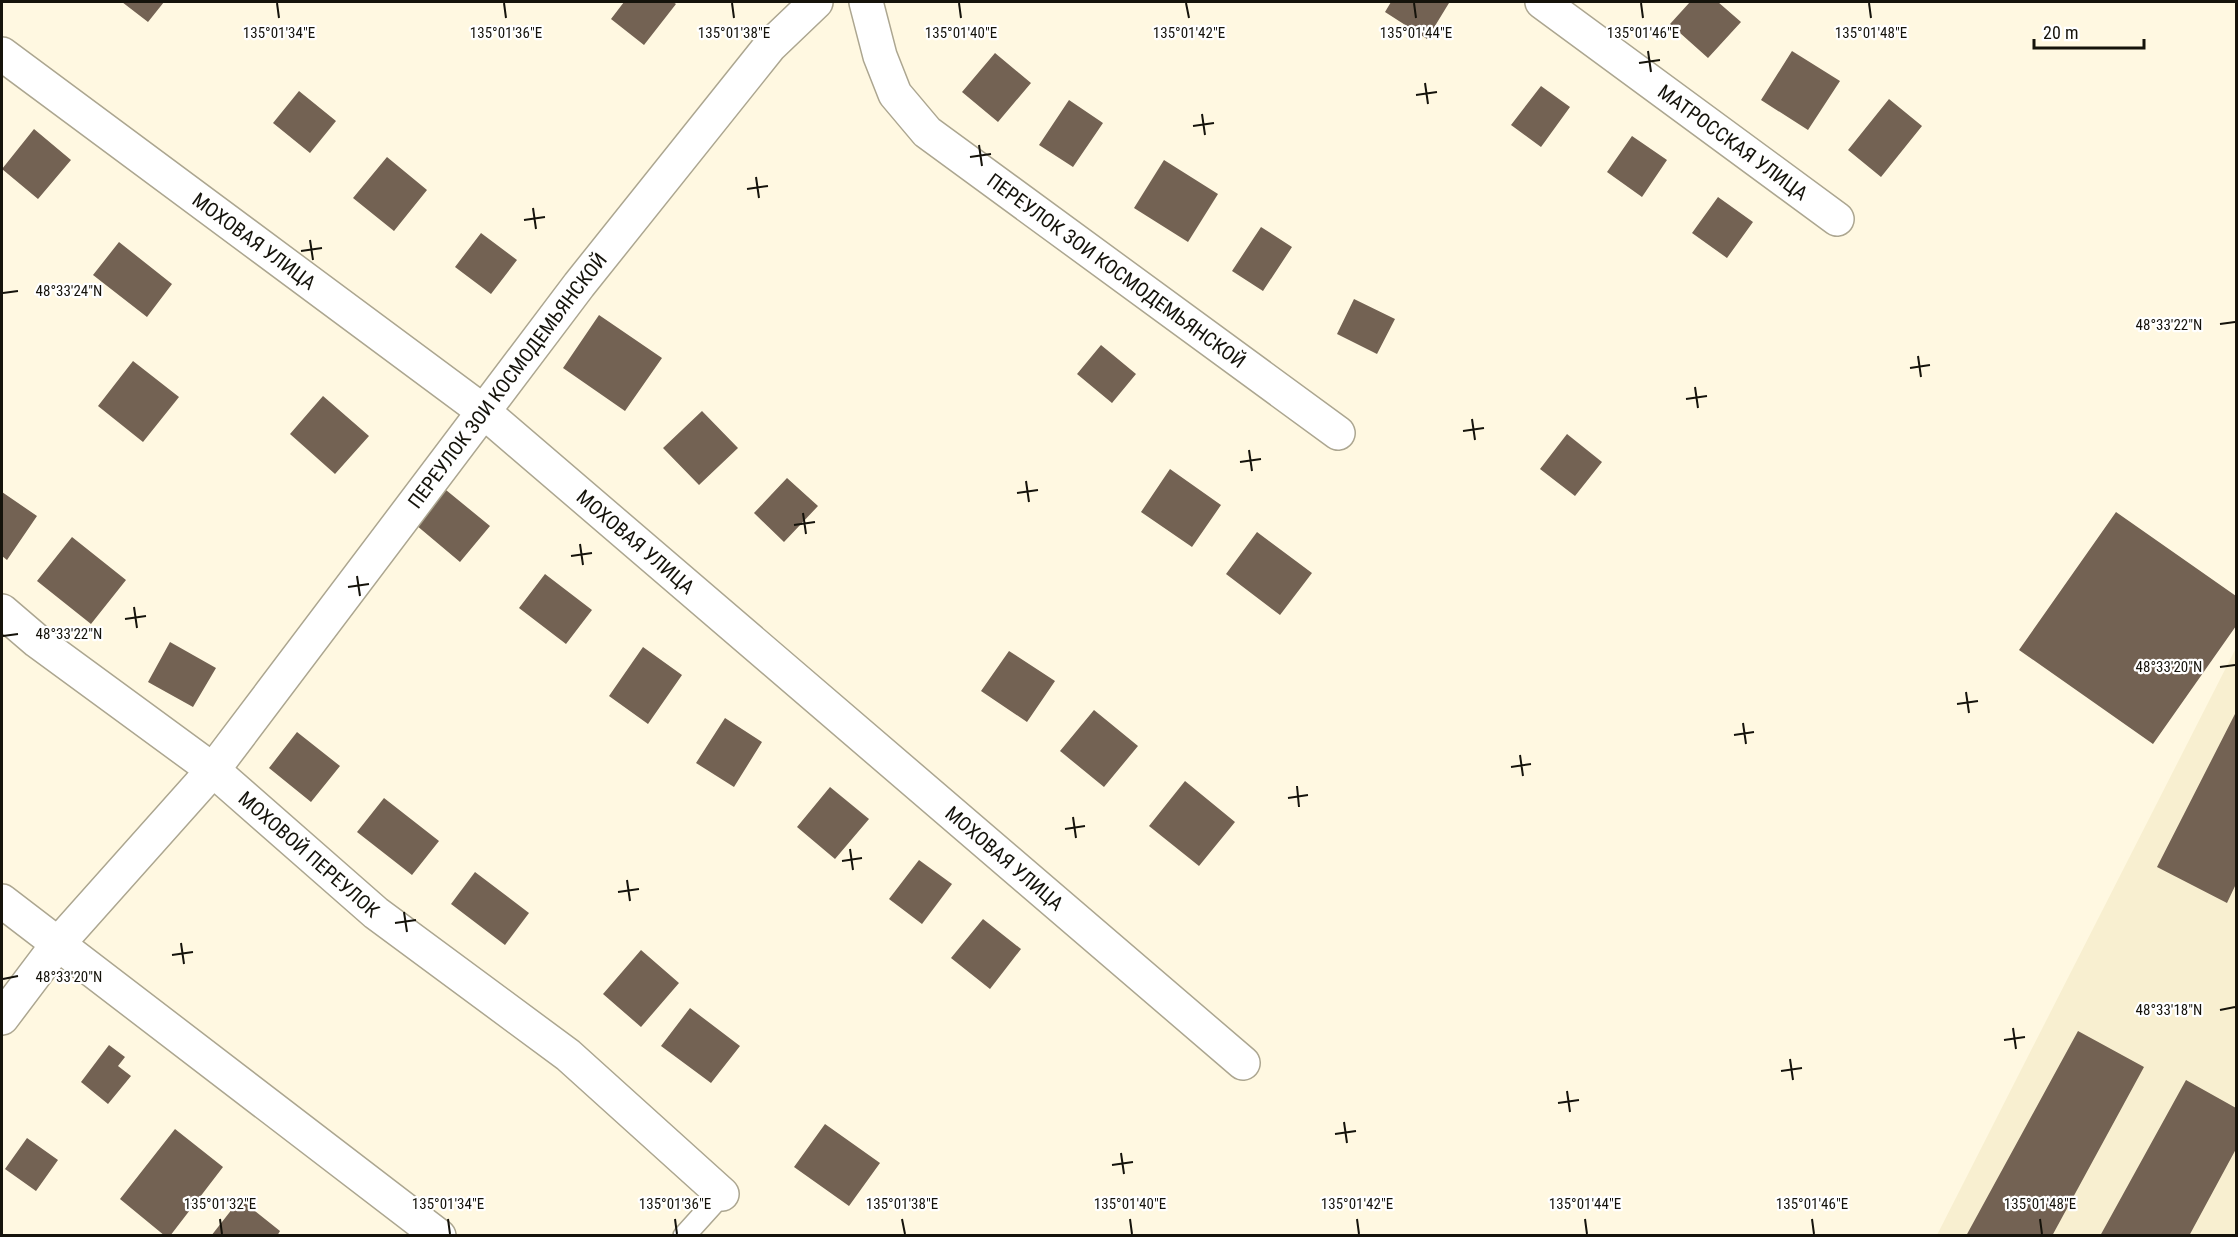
<svg xmlns="http://www.w3.org/2000/svg" width="2238" height="1237" font-family="'Roboto Condensed',sans-serif">
  <style>
    .built { fill: #f8efd0 }
    .building { fill: #736253 }
    .lines { fill: none; stroke-linecap: round; stroke-linejoin: round }
    .service-casing { stroke: #aca690; stroke-width: 24 }
    .minor-casing { stroke: #aca690; stroke-width: 36 }
    .service { stroke: #fff; stroke-width: 21 }
    .minor { stroke: #fff; stroke-width: 33 }
    .ticks { fill: none; stroke: #15130b; stroke-width: 2 }
    .labels { text-anchor: middle; stroke-width: 4.5; stroke-linejoin: round; paint-order: stroke }
    .street-label { font-size: 20px; fill: #15130b; stroke: #fff }
    .ticks-label { font-size: 15px; text-anchor: middle; fill: #15130b; stroke: #fff; stroke-width: 4.5; stroke-linejoin: round; paint-order: stroke }
  </style>
  <rect width="100%" height="100%" fill="#fff8e1"/>
  <path class="built" d="M2236,648V1235H1937Z"/>
  <path class="building" d="M122,2H164L148,22Z
    M624,2H673L676,4L644,45L611,19Z
    M1391,2H1447L1449,3L1427,39L1385,12Z
    M1690,2H1718L1741,22L1708,58L1670,24Z
    M1792,51L1840,81L1808,130L1761,100Z
    M995,53L1031,83L998,122L962,92Z
    M1541,86L1570,107L1541,147L1511,125Z
    M299,91L336,121L310,153L273,123Z
    M1889,99L1922,126L1881,177L1848,150Z
    M1069,100L1103,123L1073,167L1039,145Z
    M34,129L71,160L38,199L2,169Z
    M1632,136L1667,160L1642,197L1607,172Z
    M387,157L427,190L394,231L353,198Z
    M1164,160L1218,194L1188,242L1134,208Z
    M1718,197L1753,222L1727,258L1692,233Z
    M1261,227L1292,247L1263,291L1232,271Z
    M481,233L517,260L491,294L455,267Z
    M119,242L172,284L147,317L93,275Z
    M1354,299L1395,319L1377,354L1337,334Z
    M599,315L662,358L625,411L563,368Z
    M1101,345L1136,374L1112,403L1077,374Z
    M133,361L179,397L143,442L98,406Z
    M323,396L369,436L335,474L290,434Z
    M702,411L738,448L699,485L663,448Z
    M1567,434L1602,462L1575,496L1540,469Z
    M1170,469L1221,505L1192,547L1141,512Z
    M787,478L818,506L784,542L754,513Z
    M446,490L490,526L460,562L416,525Z
    M2,492L37,516L7,560L2,556Z
    M2116,512L2236,596V626L2153,744L2019,650Z
    M1257,532L1312,573L1280,615L1226,574Z
    M72,537L126,580L91,624L37,581Z
    M545,574L592,610L566,644L519,608Z
    M170,642L216,668L193,707L148,682Z
    M643,647L682,675L648,724L609,696Z
    M1009,651L1055,681L1027,722L981,691Z
    M1094,710L1138,746L1104,787L1060,751Z
    M2236,712V884L2227,903L2157,867Z
    M725,718L762,742L734,787L696,763Z
    M297,732L340,766L311,802L269,768Z
    M1185,781L1235,822L1199,866L1149,826Z
    M830,787L869,819L835,859L797,827Z
    M384,798L439,841L412,875L357,832Z
    M919,860L952,884L922,924L889,899Z
    M475,872L529,913L505,945L451,904Z
    M983,919L1021,949L990,989L951,958Z
    M641,950L679,983L641,1027L603,994Z
    M690,1008L740,1046L711,1083L661,1046Z
    M2078,1031L2144,1067L2052,1236H1966Z
    M109,1045L125,1057L118,1066L131,1076L108,1104L81,1082Z
    M2186,1080L2236,1108V1149L2189,1236H2100Z
    M825,1124L880,1163L849,1206L794,1167Z
    M175,1129L223,1167L170,1236H165L120,1199Z
    M27,1138L58,1160L36,1191L5,1169Z
    M240,1199L280,1231L277,1236H211Z"/>
  <g class="lines">
    <g class="service-casing">
      <path id="service" d="M684,1236L722,1194"/>
    </g>
    <g class="minor-casing">
      <g id="minor">
        <path id="s1" d="M866,2L880,56L895,94L927,132L1338,433"/>
        <path id="s2" d="M1542,2L1837,219"/>
        <path id="s3" d="M2,54L483,411L1243,1063"/>
        <path id="s4" d="M2,611L37,641L213,770L376,913L568,1055L722,1194"/>
        <path d="M2,901L439,1236"/>
        <path id="s5" d="M2,1018L57,945L213,770L579,285L770,46L816,2"/>
      </g>
    </g>
    <use href="#service" class="service"/>
    <use href="#minor" class="minor"/>
  </g>
  <path class="ticks" d="M277,3L279,18M504,3L506,18M732,3L734,18M959,3L961,18M1186,3L1189,18M1414,3L1416,18M1641,3L1643,18M1869,3L1871,18M1648,51L1651,72M1639,63L1660,60M1425,83L1428,104M1416,95L1437,92M1202,114L1205,135M1193,126L1214,123M979,145L982,166M970,157L991,154M756,177L759,198M747,189L768,186M533,208L536,229M524,220L545,217M310,240L313,260M301,251L322,248M3,293L18,291M2220,324L2235,322M1918,356L1921,377M1910,368L1930,365M1695,387L1698,408M1686,399L1707,396M1472,419L1475,440M1463,431L1484,428M1249,450L1252,471M1240,462L1261,459M1026,481L1029,502M1017,493L1038,490M803,513L806,534M794,525L815,522M580,544L583,565M571,556L592,553M357,576L360,596M348,587L369,584M134,607L137,628M125,619L146,616M3,636L18,634M2220,667L2235,665M1966,692L1969,713M1957,704L1978,701M1743,723L1746,744M1734,735L1754,732M1520,755L1523,776M1511,767L1531,764M1297,786L1299,807M1288,798L1308,795M1073,817L1076,838M1065,829L1085,826M850,849L853,870M842,861L862,858M627,880L630,901M618,892L639,889M404,912L407,932M395,923L416,920M181,943L184,964M172,955L193,952M3,979L18,976M2220,1010L2235,1007M2013,1028L2016,1049M2004,1040L2025,1037M1790,1059L1793,1080M1781,1071L1802,1068M1567,1091L1570,1112M1558,1103L1579,1100M1344,1122L1347,1143M1335,1134L1356,1131M1121,1153L1124,1174M1112,1165L1133,1162M220,1219L222,1234M448,1219L450,1234M675,1219L677,1234M902,1219L905,1234M1130,1219L1132,1234M1357,1219L1359,1234M1585,1219L1587,1234M1812,1219L1814,1234M2040,1219L2042,1234"/>
  <g class="labels">
    <g class="street-label">
      <text dy="7" stroke="none"><textPath href="#s2" startOffset="237">МАТРОССКАЯ УЛИЦА</textPath></text>
      <text dy="7" stroke="none"><textPath href="#s3" startOffset="314">МОХОВАЯ УЛИЦА</textPath></text>
      <text dy="7" stroke="none"><textPath href="#s1" startOffset="381">ПЕРЕУЛОК ЗОИ КОСМОДЕМЬЯНСКОЙ</textPath></text>
      <text dy="7" stroke="none"><textPath href="#s5" startOffset="814">ПЕРЕУЛОК ЗОИ КОСМОДЕМЬЯНСКОЙ</textPath></text>
      <text dy="7" stroke="none"><textPath href="#s3" startOffset="800">МОХОВАЯ УЛИЦА</textPath></text>
      <text dy="7" stroke="none"><textPath href="#s4" startOffset="392">МОХОВОЙ ПЕРЕУЛОК</textPath></text>
      <text dy="7" stroke="none"><textPath href="#s3" startOffset="1286">МОХОВАЯ УЛИЦА</textPath></text>
    </g>
  </g>
  <g class="ticks-label">
    <text x="279" y="38">135°01'34"E</text>
    <text x="506" y="38">135°01'36"E</text>
    <text x="734" y="38">135°01'38"E</text>
    <text x="961" y="38">135°01'40"E</text>
    <text x="1189" y="38">135°01'42"E</text>
    <text x="1416" y="38">135°01'44"E</text>
    <text x="1643" y="38">135°01'46"E</text>
    <text x="1871" y="38">135°01'48"E</text>
    <text x="69" y="296">48°33'24"N</text>
    <text x="2169" y="330">48°33'22"N</text>
    <text x="69" y="639">48°33'22"N</text>
    <text x="2169" y="672">48°33'20"N</text>
    <text x="69" y="982">48°33'20"N</text>
    <text x="2169" y="1015">48°33'18"N</text>
    <text x="220" y="1209">135°01'32"E</text>
    <text x="448" y="1209">135°01'34"E</text>
    <text x="675" y="1209">135°01'36"E</text>
    <text x="902" y="1209">135°01'38"E</text>
    <text x="1130" y="1209">135°01'40"E</text>
    <text x="1357" y="1209">135°01'42"E</text>
    <text x="1585" y="1209">135°01'44"E</text>
    <text x="1812" y="1209">135°01'46"E</text>
    <text x="2040" y="1209">135°01'48"E</text>
  </g>
  <rect width="2238" height="1237" fill="none" stroke="#15130b" stroke-width="6"/>
  <path d="M2034 39v9h110v-9" fill="none" stroke="#15130b" stroke-width="3"/>
  <text x="2043" y="39" font-size="18" fill="#15130b" stroke="#ffffff" stroke-width="4.5" paint-order="stroke">20 m</text>
</svg>
